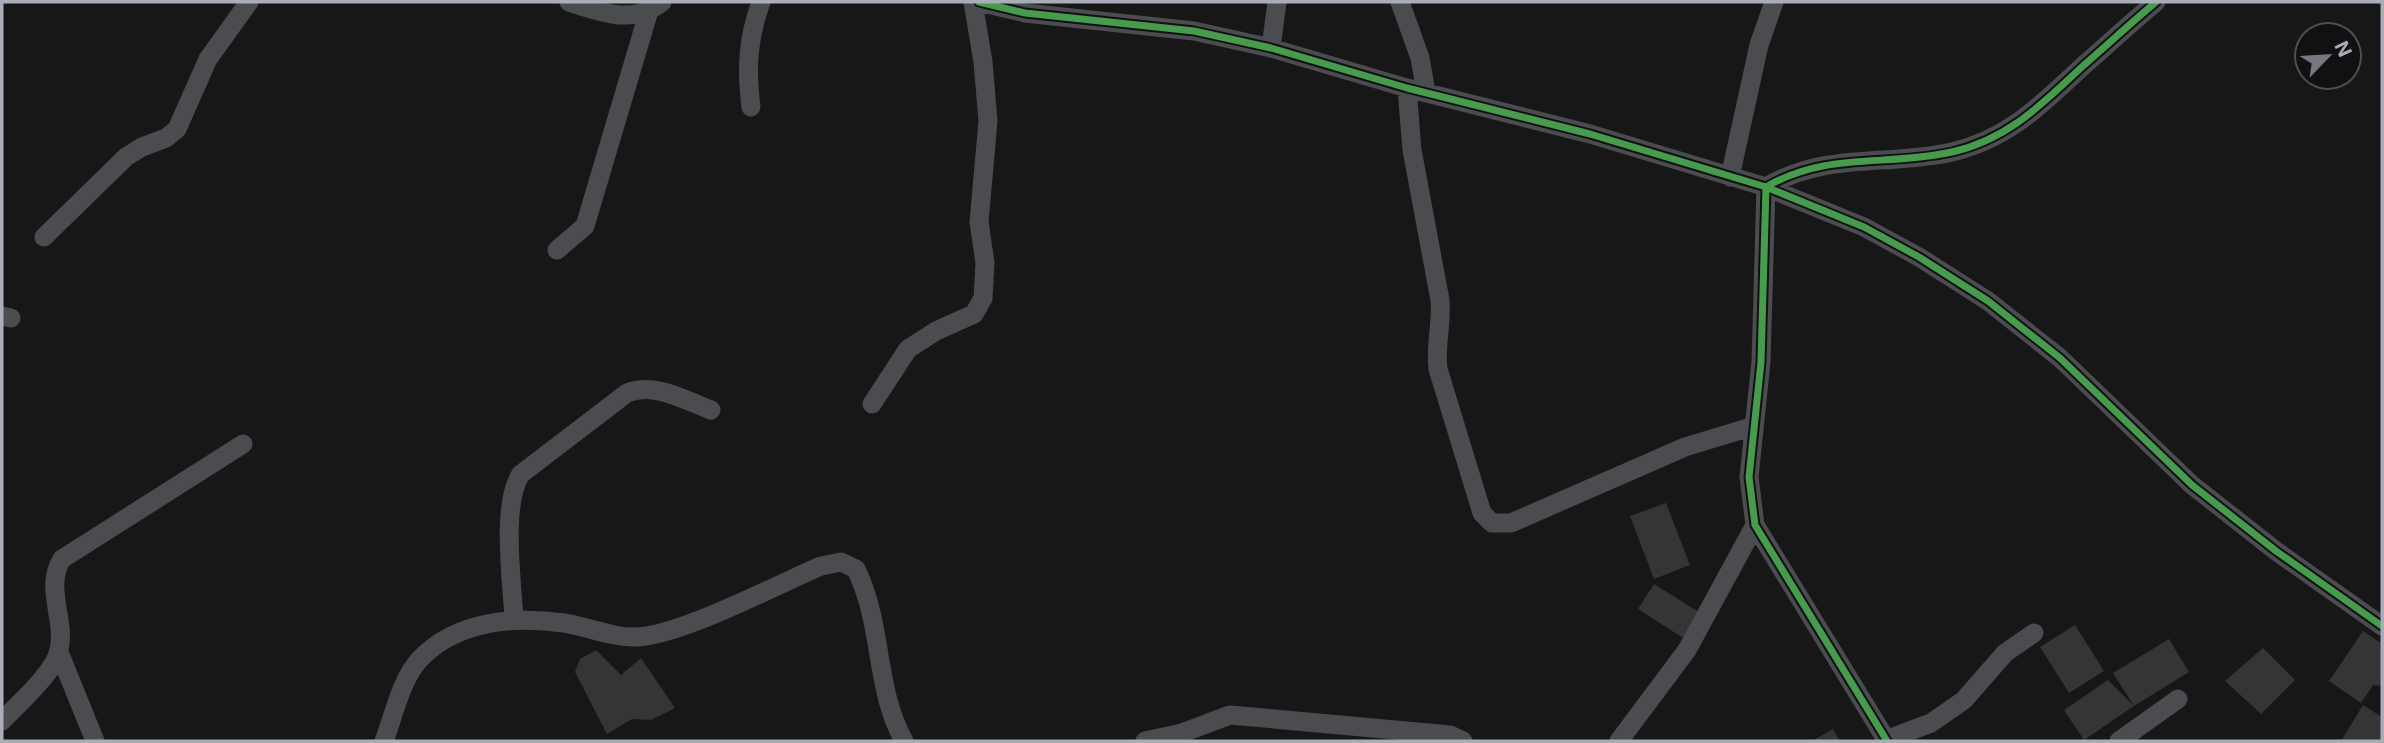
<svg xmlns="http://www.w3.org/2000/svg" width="2384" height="743" font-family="Inter,sans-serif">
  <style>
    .building { fill: #353536 }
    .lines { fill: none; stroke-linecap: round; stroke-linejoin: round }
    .minor { stroke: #4b4c50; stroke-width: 19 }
    .cycleway-casing { stroke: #111113; stroke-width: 11 }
    .cycleway { stroke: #469c4c; stroke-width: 7 }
  </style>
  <rect width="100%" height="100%" fill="#171717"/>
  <path class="building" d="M1666,503L1690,565L1654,579L1630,516Z
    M1654,584L1699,612L1683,638L1638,609Z
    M2075,625L2104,671L2069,693L2040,647Z
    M2363,631L2382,644V686L2373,685L2361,703L2329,681Z
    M2169,639L2189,672L2134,706L2113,673Z
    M2263,648L2295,680L2261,714L2225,681Z
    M596,650L621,675L641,658L675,708L651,720L632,719L607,734L575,672L580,659Z
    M2108,680L2134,706L2084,740L2064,710Z
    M2363,705L2382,717V741H2341Z
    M1833,729L1840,741H1812Z"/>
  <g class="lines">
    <path class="minor" d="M569,2C602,13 634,25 662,2
      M979,2L1025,13L1194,31L1271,48L1407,88L1590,134L1766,187L1864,227L1919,257L1988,301L2060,358L2192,485L2276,551L2382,626
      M1400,2L1420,58L1426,92
      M1271,48L1277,2
      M1407,88L1412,150L1440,300C1442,324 1435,346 1438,369L1482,513L1492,523H1511L1685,447L1754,426
      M751,107C746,68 748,38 761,2
      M1730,177L1759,45L1774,2
      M44,237L126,157L142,147L166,138L177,129L208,59L249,2
      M557,250L585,226L648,14
      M2,316L11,318
      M872,404L908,349L936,331L974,314L983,298L985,263L979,222L988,121L983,62L973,2
      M514,618C512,582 501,503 521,474L627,393C655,382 684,400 711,410
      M59,652L95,741
      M2,721C18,704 55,672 59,650C66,619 44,588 62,559L243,444
      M1886,740L1931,723L1964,700L2005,653L2034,633
      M384,741C394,715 401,679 420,659C457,620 516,616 564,623C589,627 613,638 637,637C682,635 776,585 821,566L841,562L856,569C884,627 874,687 904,741
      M1145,741L1182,733L1230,715L1450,735L1463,741
      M1619,741L1687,650L1755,525
      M1887,741L1755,525L1749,477L1761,362L1766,187C1828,151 1885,167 1952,152C2009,139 2043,103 2084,65C2108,44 2132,22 2156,2
      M2119,741L2178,699"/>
    <g class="cycleway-casing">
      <path id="cycleway" d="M979,2L1025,13L1194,31L1271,48L1407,88L1590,134L1766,187L1864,227L1919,257L1988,301L2060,358L2192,485L2276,551L2382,626
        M1887,741L1755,525L1749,477L1761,362L1766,187C1828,151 1885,167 1952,152C2009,139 2043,103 2084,65C2108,44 2132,22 2156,2"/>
    </g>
    <use href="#cycleway" class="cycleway"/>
  </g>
  <rect width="2384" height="743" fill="none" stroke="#a8adb8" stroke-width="7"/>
  <g transform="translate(2328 56) rotate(65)"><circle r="33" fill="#111113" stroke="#4d4f55" stroke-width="2"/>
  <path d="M0-5L12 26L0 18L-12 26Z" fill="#757880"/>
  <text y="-10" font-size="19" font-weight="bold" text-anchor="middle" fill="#a8adb8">N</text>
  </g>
</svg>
